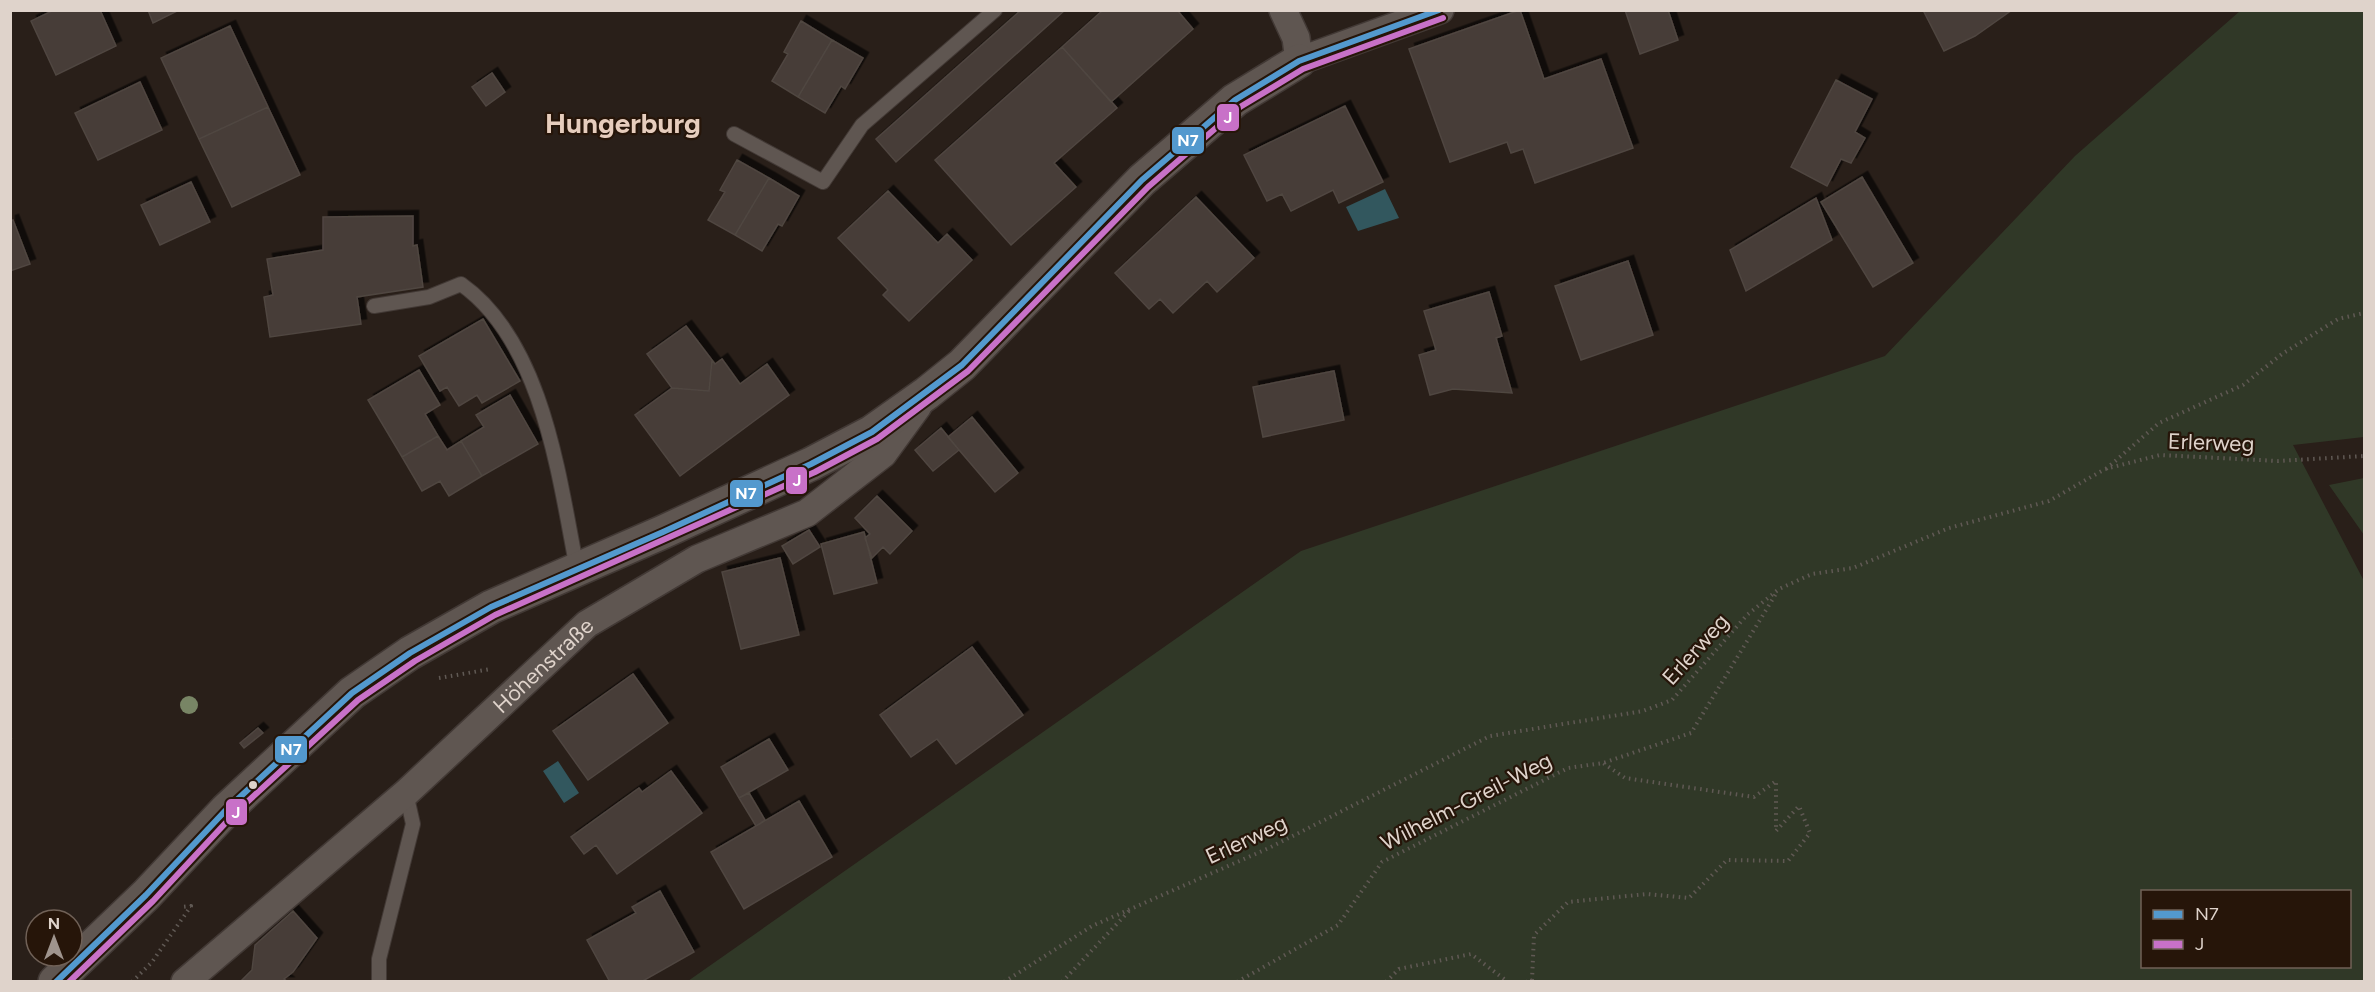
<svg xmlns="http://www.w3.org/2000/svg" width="2375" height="992" font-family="Figtree,sans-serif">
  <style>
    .green { fill: #303827; fill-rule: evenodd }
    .water { fill: #32575e }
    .building { fill: #463d38; stroke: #504641; stroke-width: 1.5; filter: url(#shadow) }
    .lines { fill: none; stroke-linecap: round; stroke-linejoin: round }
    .lane-casing { stroke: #423935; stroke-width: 16 }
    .street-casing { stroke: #423935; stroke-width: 30 }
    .secondary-casing { stroke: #423935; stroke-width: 36 }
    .path { stroke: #605954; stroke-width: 4; stroke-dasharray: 1.5 4.5; stroke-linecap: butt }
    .lane { stroke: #5f5651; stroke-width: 14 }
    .street { stroke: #5f5651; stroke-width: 27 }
    .secondary { stroke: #5f5651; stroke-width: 33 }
    .bus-1-casing { stroke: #261509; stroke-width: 10 }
    .bus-2-casing { stroke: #261509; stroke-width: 10 }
    .bus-1 { stroke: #5399ce; stroke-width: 6 }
    .bus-2 { stroke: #c871c8; stroke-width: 6 }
    .tree { fill: #788565 }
    .bus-dot { fill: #dfd3cb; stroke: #261509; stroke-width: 2 }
    .labels { text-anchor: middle; stroke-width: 4.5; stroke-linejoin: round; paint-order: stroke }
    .street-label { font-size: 22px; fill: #dfd3cb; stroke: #261509 }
    .district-label { font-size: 28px; font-weight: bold; fill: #e6cdbd; stroke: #261509 }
    .line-badge { stroke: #261509; stroke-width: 2 }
    .badge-label { font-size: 16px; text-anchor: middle; font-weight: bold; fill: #fff }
  </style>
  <defs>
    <filter id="shadow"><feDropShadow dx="5.5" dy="-5.5" stdDeviation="0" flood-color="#0009"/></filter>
  </defs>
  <rect width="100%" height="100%" fill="#291f19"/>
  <path class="green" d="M2240,11H2364V437L2293,445L2364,581V981H688L1301,551L1885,356L2075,156ZM2142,892H2350V966H2142Z
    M2364,478V535L2329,485Z"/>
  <path class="water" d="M1385,189L1399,218L1358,231L1346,207Z
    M558,761L579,793L564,803L543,771Z"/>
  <path class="building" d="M54,10H100L116,46L56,75L31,21Z
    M148,10H179L153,23Z
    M1021,10H1065L896,162L876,139Z
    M1103,10H1177L1193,29L1111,102L1062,47Z
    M1520,10L1544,79L1601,59L1633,148L1535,183L1523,149L1511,153L1507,142L1450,162L1409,49Z
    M1625,10H1668L1678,40L1640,54Z
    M1923,10H2012L1975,36L1944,51Z
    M801,21L832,40L798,97L772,81L788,54L784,52Z
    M230,26L268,107L199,139L161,58Z
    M832,40L863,58L845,89L841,86L825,113L798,97Z
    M1062,47L1117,108L1054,163L1076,187L1011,245L935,160Z
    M492,73L505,92L486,106L472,87Z
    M1836,80L1872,99L1855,132L1865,138L1851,163L1841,159L1827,186L1791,167Z
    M140,82L162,130L98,160L75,113Z
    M1345,106L1383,182L1339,203L1333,190L1291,211L1282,194L1267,201L1244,155Z
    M268,107L300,175L232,207L199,139Z
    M737,160L769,178L735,235L708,220L725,192L720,190Z
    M1862,177L1913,263L1873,287L1821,202Z
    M769,178L799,196L782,226L778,224L762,251L735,235Z
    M191,182L210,222L160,245L141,205Z
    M888,191L938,243L947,234L972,260L909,321L883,295L888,290L838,238Z
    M1196,197L1254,258L1217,292L1207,281L1173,313L1160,299L1149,309L1115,273Z
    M1816,198L1832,240L1746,291L1730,250Z
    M413,216V246L417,245L423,287L357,297L361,324L270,337L264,297L273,295L267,259L323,250V217Z
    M13,220L30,264L10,271V221Z
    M1628,261L1653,335L1581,360L1555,286Z
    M1489,292L1502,336L1496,338L1512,393L1453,389L1430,395L1419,355L1436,350L1424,311Z
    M483,319L520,381L482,403L477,395L459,406L447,387L440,391L419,356Z
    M686,326L712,360L709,391L672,388L647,354Z
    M722,359L740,384L767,364L789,395L680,476L635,415L672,388L709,391L712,360L715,364Z
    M419,370L440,405L425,414L438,436L402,457L368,400Z
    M1334,371L1344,420L1263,437L1253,387Z
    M510,395L538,444L482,476L461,441L484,427L476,415Z
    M972,417L1018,473L995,492L948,437Z
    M941,428L959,450L933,471L915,450Z
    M438,436L447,450L461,441L482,476L449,496L440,481L422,491L402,457Z
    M877,496L912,531L890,554L883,547L872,558L865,538L870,534L855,518Z
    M809,530L820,547L793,564L782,546Z
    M864,532L877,583L834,594L821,544Z
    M780,558L799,635L741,649L722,572Z
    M972,647L1023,715L956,764L937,739L911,757L880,715Z
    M633,674L668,723L588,780L553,731Z
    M258,728L263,733L244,748L240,743Z
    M769,739L788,770L739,798L721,767Z
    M671,771L702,813L617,874L596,845L584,854L571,837L639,788L642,792Z
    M749,793L765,820L756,826L739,798Z
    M799,801L832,857L744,909L711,852Z
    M660,891L694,952L641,982H610L587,940L636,913L632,907Z
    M293,911L317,938L293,972L284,979L288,982H240L252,970L255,945Z"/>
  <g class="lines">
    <g class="lane-casing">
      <path id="lane" d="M734,134L823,182L862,125L995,10
        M374,306L429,297L461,284C543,342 559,477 577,569
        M379,982V959L413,824L406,793"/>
    </g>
    <g class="street-casing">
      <g id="street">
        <path d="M1283,10L1296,38L1299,61L1440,10"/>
        <path id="s1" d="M185,982L406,793L587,624L697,559L807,513L883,454L918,406"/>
      </g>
    </g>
    <g class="secondary-casing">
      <path id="secondary" d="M55,982L146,895L226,810L352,693L410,653L491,607L663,532L811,464L872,432L927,393L962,365L1142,180L1235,100L1299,61"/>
    </g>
    <path class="path" d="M2106,469L2159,423L2243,385L2282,354L2338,319L2364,313
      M439,678L491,669
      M10,738L13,736
      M132,982L152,962L191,906L182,907
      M1004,982L1092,926L1269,848L1490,736L1643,711L1672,700L1747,615L1779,589L1812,574L1853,568L1949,528L2049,501L2105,469L2160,455L2278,461L2364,456
      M1062,982L1130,910
      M1237,982L1338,925L1382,862L1568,768L1603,763L1691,733L1777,592
      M1386,982L1399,969L1471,954L1508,982
      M1526,982L1532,980L1534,935L1568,902L1647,894L1689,898L1727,860L1788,861L1810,833L1799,806L1776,831V781L1754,797L1625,778L1603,763"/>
    <use href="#lane" class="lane"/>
    <use href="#street" class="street"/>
    <use href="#secondary" class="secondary"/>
    <g class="bus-1-casing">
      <path id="bus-1" d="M56,982L146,895L226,810L352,693L410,653L491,607L663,532L811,464L872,432L962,365L1142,180L1235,100L1299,61L1439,10"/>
    </g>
    <g class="bus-2-casing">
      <path id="bus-2" d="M69,982L153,901L232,816L358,700L415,661L495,615L815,472L877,439L968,371L1148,187L1240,107L1303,69L1443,18"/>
    </g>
    <use href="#bus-1" class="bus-1"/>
    <use href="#bus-2" class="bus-2"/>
  </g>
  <circle class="tree" cx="189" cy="705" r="9"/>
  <circle class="bus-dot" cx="253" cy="785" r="5"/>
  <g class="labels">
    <g class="street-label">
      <text transform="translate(2211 442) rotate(2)" y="8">Erlerweg</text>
      <text transform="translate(1695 649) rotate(-48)" y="8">Erlerweg</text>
      <text dy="8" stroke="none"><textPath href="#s1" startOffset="478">Höhenstraße</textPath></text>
      <text transform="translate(1466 801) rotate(-27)" y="8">Wilhelm-Greil-Weg</text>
      <text transform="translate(1246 839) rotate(-25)" y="8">Erlerweg</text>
    </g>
    <g class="district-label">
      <text x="623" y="133">Hungerburg</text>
    </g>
  </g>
  <g class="line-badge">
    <rect x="1216" y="103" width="24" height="29" rx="6" fill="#c871c8"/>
    <rect x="1171" y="126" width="34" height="29" rx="6" fill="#5399ce"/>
    <rect x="785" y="466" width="23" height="29" rx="6" fill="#c871c8"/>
    <rect x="729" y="479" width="35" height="29" rx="6" fill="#5399ce"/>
    <rect x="274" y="735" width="34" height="29" rx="6" fill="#5399ce"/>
    <rect x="225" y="798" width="23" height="28" rx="6" fill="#c871c8"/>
  </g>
  <g class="badge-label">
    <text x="1228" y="123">J</text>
    <text x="1188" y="146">N7</text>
    <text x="797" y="486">J</text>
    <text x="746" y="499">N7</text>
    <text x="291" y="755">N7</text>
    <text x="236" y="818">J</text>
  </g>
  <rect width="2375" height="992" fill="none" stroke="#dfd3cb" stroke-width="24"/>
  <rect x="2141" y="890" width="210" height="78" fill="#261509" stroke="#706157" stroke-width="1.5"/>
  <rect x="2153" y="910" width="30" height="9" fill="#5399ce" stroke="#706157" stroke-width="1.5"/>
  <text x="2195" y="920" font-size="18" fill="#dfd3cb">N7</text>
  <rect x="2153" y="940" width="30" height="9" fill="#c871c8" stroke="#706157" stroke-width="1.5"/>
  <text x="2195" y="950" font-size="18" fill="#dfd3cb">J</text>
  <g transform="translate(54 938)"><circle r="28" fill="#261509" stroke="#706157" stroke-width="1.5"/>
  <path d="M0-4.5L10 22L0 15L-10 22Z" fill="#9f948d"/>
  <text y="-9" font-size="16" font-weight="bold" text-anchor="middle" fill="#dfd3cb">N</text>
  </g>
</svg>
